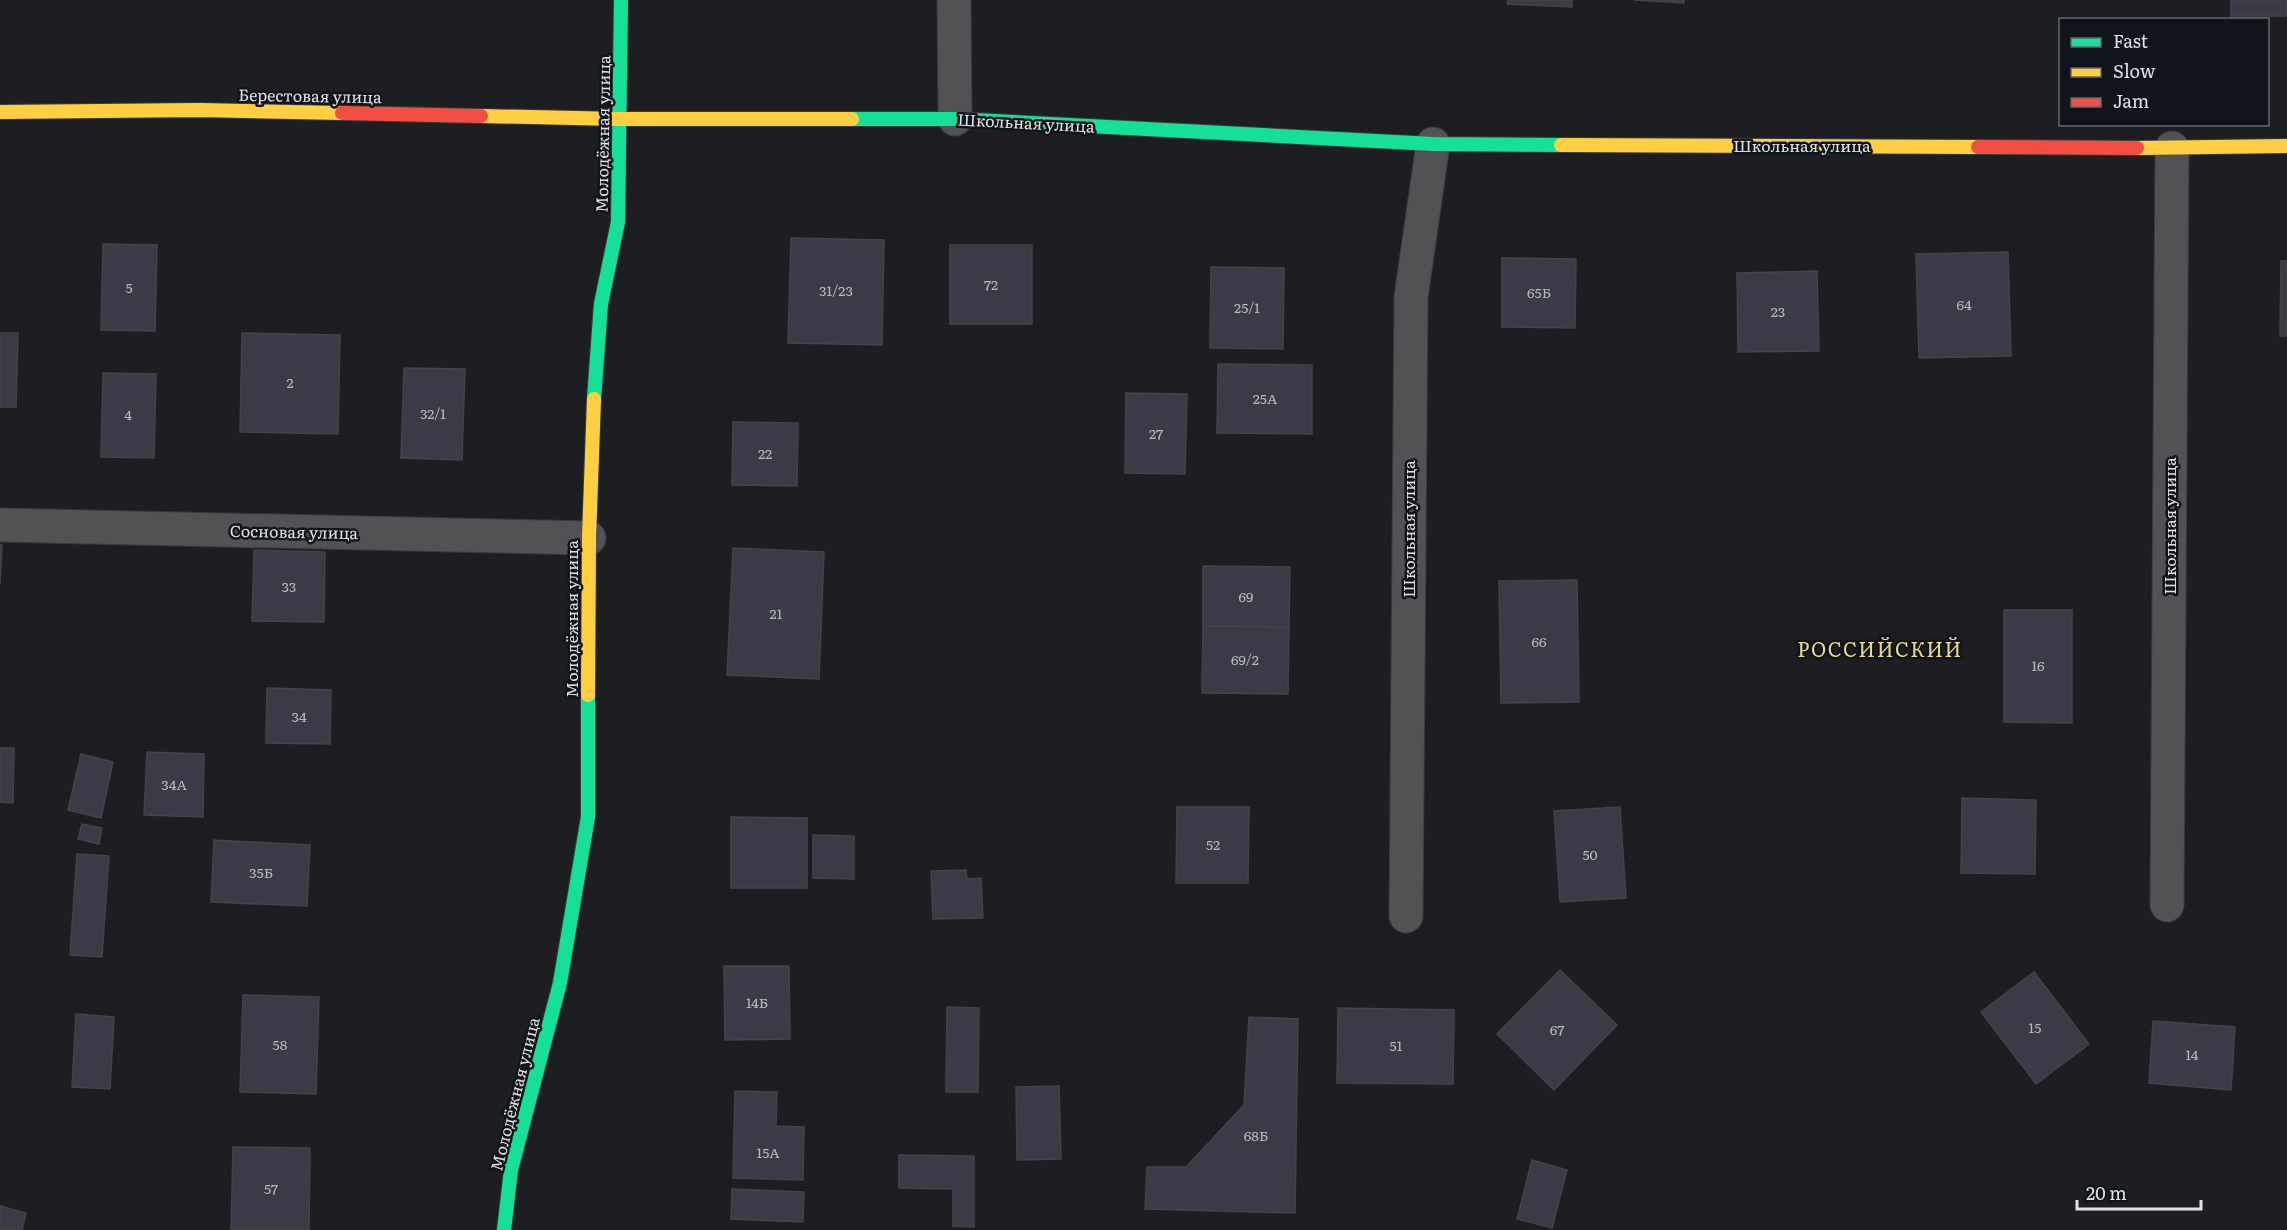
<svg xmlns="http://www.w3.org/2000/svg" width="2287" height="1230" font-family="Literata,serif">
  <style>
    .building { fill: #3a3b46; stroke: #444447; stroke-width: 1.5 }
    .lines { fill: none; stroke-linecap: round; stroke-linejoin: round }
    .street-casing { stroke: #3a3b3f; stroke-width: 35 }
    .fast-casing { stroke: #3a3b3f; stroke-width: 16 }
    .slow-casing { stroke: #3a3b3f; stroke-width: 16 }
    .jam-casing { stroke: #3a3b3f; stroke-width: 16 }
    .street { stroke: #525255; stroke-width: 33 }
    .fast { stroke: #16e098; stroke-width: 14 }
    .slow { stroke: #ffcf43; stroke-width: 14 }
    .jam { stroke: #f24e42; stroke-width: 14 }
    .labels { text-anchor: middle; stroke-width: 5; stroke-linejoin: round; paint-order: stroke }
    .number-label { font-size: 14px; fill: #b6b8bf }
    .street-label { font-size: 16px; fill: #e0e1e7; stroke: #12141b }
    .quarter-label { font-size: 20px; letter-spacing: 1.5px; fill: #ebda8b; stroke: #12141b }
  </style>
  <rect width="100%" height="100%" fill="#1d1e22"/>
  <path class="building" d="M1508,0H1572V7L1507,4Z
    M1634,0H1684V3Z
    M2231,0H2287V16H2231Z
    M791,238L884,240L882,345L788,343Z
    M103,244L157,245L155,331L101,330Z
    M950,245H1032V324H950Z
    M2008,252L2011,356L1919,358L1916,254Z
    M1502,258L1576,259L1575,328L1502,327Z
    M2281,261H2287V336H2280Z
    M1211,267L1284,268L1283,349L1210,348Z
    M1817,271L1819,351L1738,352L1737,273Z
    M0,333H18L16,407H0Z
    M242,333L340,335L338,434L240,432Z
    M1218,364L1312,365V434L1217,433Z
    M404,368L465,369L462,460L401,458Z
    M103,373L156,374L154,458L101,457Z
    M1126,393L1187,394L1185,474L1125,473Z
    M733,422L798,423L797,486L732,485Z
    M0,545H2L0,584Z
    M733,548L824,552L819,679L727,675Z
    M254,550L325,552L324,622L252,621Z
    M1203,566L1290,567L1289,627L1203,626Z
    M1577,580L1579,702L1501,703L1499,581Z
    M2004,610H2072V723L2004,722Z
    M1203,626L1289,627L1288,694L1202,693Z
    M267,688L331,690L330,744L266,743Z
    M0,748H14L13,803L0,802Z
    M147,752L204,754L203,817L144,815Z
    M81,754L113,762L101,818L68,810Z
    M1962,798L2036,800L2035,874L1961,873Z
    M1177,807H1249L1248,883H1176Z
    M1620,807L1626,898L1560,902L1554,811Z
    M731,817L807,818V888H731Z
    M82,824L102,828L99,844L78,839Z
    M813,835L854,836V879L813,878Z
    M214,840L310,845L307,906L211,902Z
    M77,854L109,856L102,957L70,955Z
    M966,870L967,879L981,878L983,918L933,919L931,871Z
    M724,966H789L790,1039L725,1040Z
    M1560,970L1617,1025L1554,1090L1497,1034Z
    M2034,972L2089,1044L2036,1084L1981,1012Z
    M243,995L319,997L316,1094L240,1092Z
    M947,1007L979,1008L978,1092H946Z
    M1338,1008L1454,1010L1453,1084L1337,1083Z
    M76,1014L114,1017L110,1089L72,1087Z
    M1249,1017L1298,1019L1295,1213L1145,1209L1147,1167H1186L1244,1105Z
    M2153,1021L2235,1027L2231,1090L2149,1083Z
    M1059,1086L1061,1159L1017,1160L1016,1087Z
    M735,1091L777,1092L776,1126L804,1127L803,1180L733,1178Z
    M233,1147L310,1148L309,1230H231Z
    M899,1155L974,1156V1227L953,1226V1189L899,1188Z
    M1532,1160L1567,1170L1552,1228L1517,1219Z
    M732,1189L804,1192L803,1222L731,1219Z
    M0,1206L26,1213L22,1230H0Z"/>
  <g class="lines">
    <g class="street-casing">
      <path id="street" d="M954,0L955,119
        M0,525L589,538
        M2167,905L2172,148
        M1406,916L1411,297L1433,144"/>
    </g>
    <g class="fast-casing">
      <path id="fast" d="M852,119H955L1433,144L1561,145
        M594,399L601,304L618,222L621,0
        M504,1230L511,1170L560,983L588,817V695"/>
    </g>
    <g class="slow-casing">
      <path id="slow" d="M0,112L200,110L342,113
        M481,116L619,119H852
        M1561,145L1978,147
        M2137,148L2287,146
        M588,695L589,538L594,399"/>
    </g>
    <g class="jam-casing">
      <path id="jam" d="M342,113L481,116
        M1978,147L2137,148"/>
    </g>
    <use href="#street" class="street"/>
    <use href="#fast" class="fast"/>
    <use href="#slow" class="slow"/>
    <use href="#jam" class="jam"/>
  </g>
  <g class="labels">
    <g class="number-label">
      <text x="991" y="290">72</text>
      <text x="129" y="293">5</text>
      <text x="836" y="296">31/23</text>
      <text x="1539" y="298">65Б</text>
      <text x="1964" y="310">64</text>
      <text x="1247" y="313">25/1</text>
      <text x="1778" y="317">23</text>
      <text x="290" y="388">2</text>
      <text x="1265" y="404">25А</text>
      <text x="433" y="419">32/1</text>
      <text x="128" y="420">4</text>
      <text x="1156" y="439">27</text>
      <text x="765" y="459">22</text>
      <text x="289" y="592">33</text>
      <text x="1246" y="602">69</text>
      <text x="776" y="619">21</text>
      <text x="1539" y="647">66</text>
      <text x="1245" y="665">69/2</text>
      <text x="2038" y="671">16</text>
      <text x="299" y="722">34</text>
      <text x="174" y="790">34А</text>
      <text x="1213" y="850">52</text>
      <text x="1590" y="860">50</text>
      <text x="261" y="878">35Б</text>
      <text x="757" y="1008">14Б</text>
      <text x="2035" y="1033">15</text>
      <text x="1557" y="1035">67</text>
      <text x="280" y="1050">58</text>
      <text x="1396" y="1051">51</text>
      <text x="2192" y="1060">14</text>
      <text x="1256" y="1141">68Б</text>
      <text x="768" y="1158">15А</text>
      <text x="271" y="1194">57</text>
    </g>
    <g class="street-label">
      <text transform="translate(310 96) rotate(1)" y="6">Берестовая улица</text>
      <text transform="translate(1026 123) rotate(3)" y="6">Школьная улица</text>
      <text transform="translate(603 134) rotate(-89)" y="6">Молодёжная улица</text>
      <text x="1802" y="152">Школьная улица</text>
      <text transform="translate(2170 526) rotate(-90)" y="6">Школьная улица</text>
      <text transform="translate(1409 529) rotate(-90)" y="6">Школьная улица</text>
      <text transform="translate(294 532) rotate(1)" y="6">Сосновая улица</text>
      <text transform="translate(572 619) rotate(-90)" y="6">Молодёжная улица</text>
      <text transform="translate(515 1094) rotate(-76)" y="6">Молодёжная улица</text>
    </g>
    <g class="quarter-label">
      <text x="1880" y="657">РОССИЙСКИЙ</text>
    </g>
  </g>
  <rect x="2059" y="18" width="210" height="108" fill="#12141b" stroke="#64666d" stroke-width="1.5"/>
  <rect x="2071" y="38" width="30" height="9" fill="#16e098" stroke="#64666d" stroke-width="1.5"/>
  <text x="2113" y="48" font-size="18" fill="#e0e1e7">Fast</text>
  <rect x="2071" y="68" width="30" height="9" fill="#ffcf43" stroke="#64666d" stroke-width="1.5"/>
  <text x="2113" y="78" font-size="18" fill="#e0e1e7">Slow</text>
  <rect x="2071" y="98" width="30" height="9" fill="#f24e42" stroke="#64666d" stroke-width="1.5"/>
  <text x="2113" y="108" font-size="18" fill="#e0e1e7">Jam</text>
  <path d="M2077 1200v9h124v-9" fill="none" stroke="#e0e1e7" stroke-width="3"/>
  <text x="2086" y="1200" font-size="18" fill="#e0e1e7" stroke="#12141b" stroke-width="4.5" paint-order="stroke">20 m</text>
</svg>
